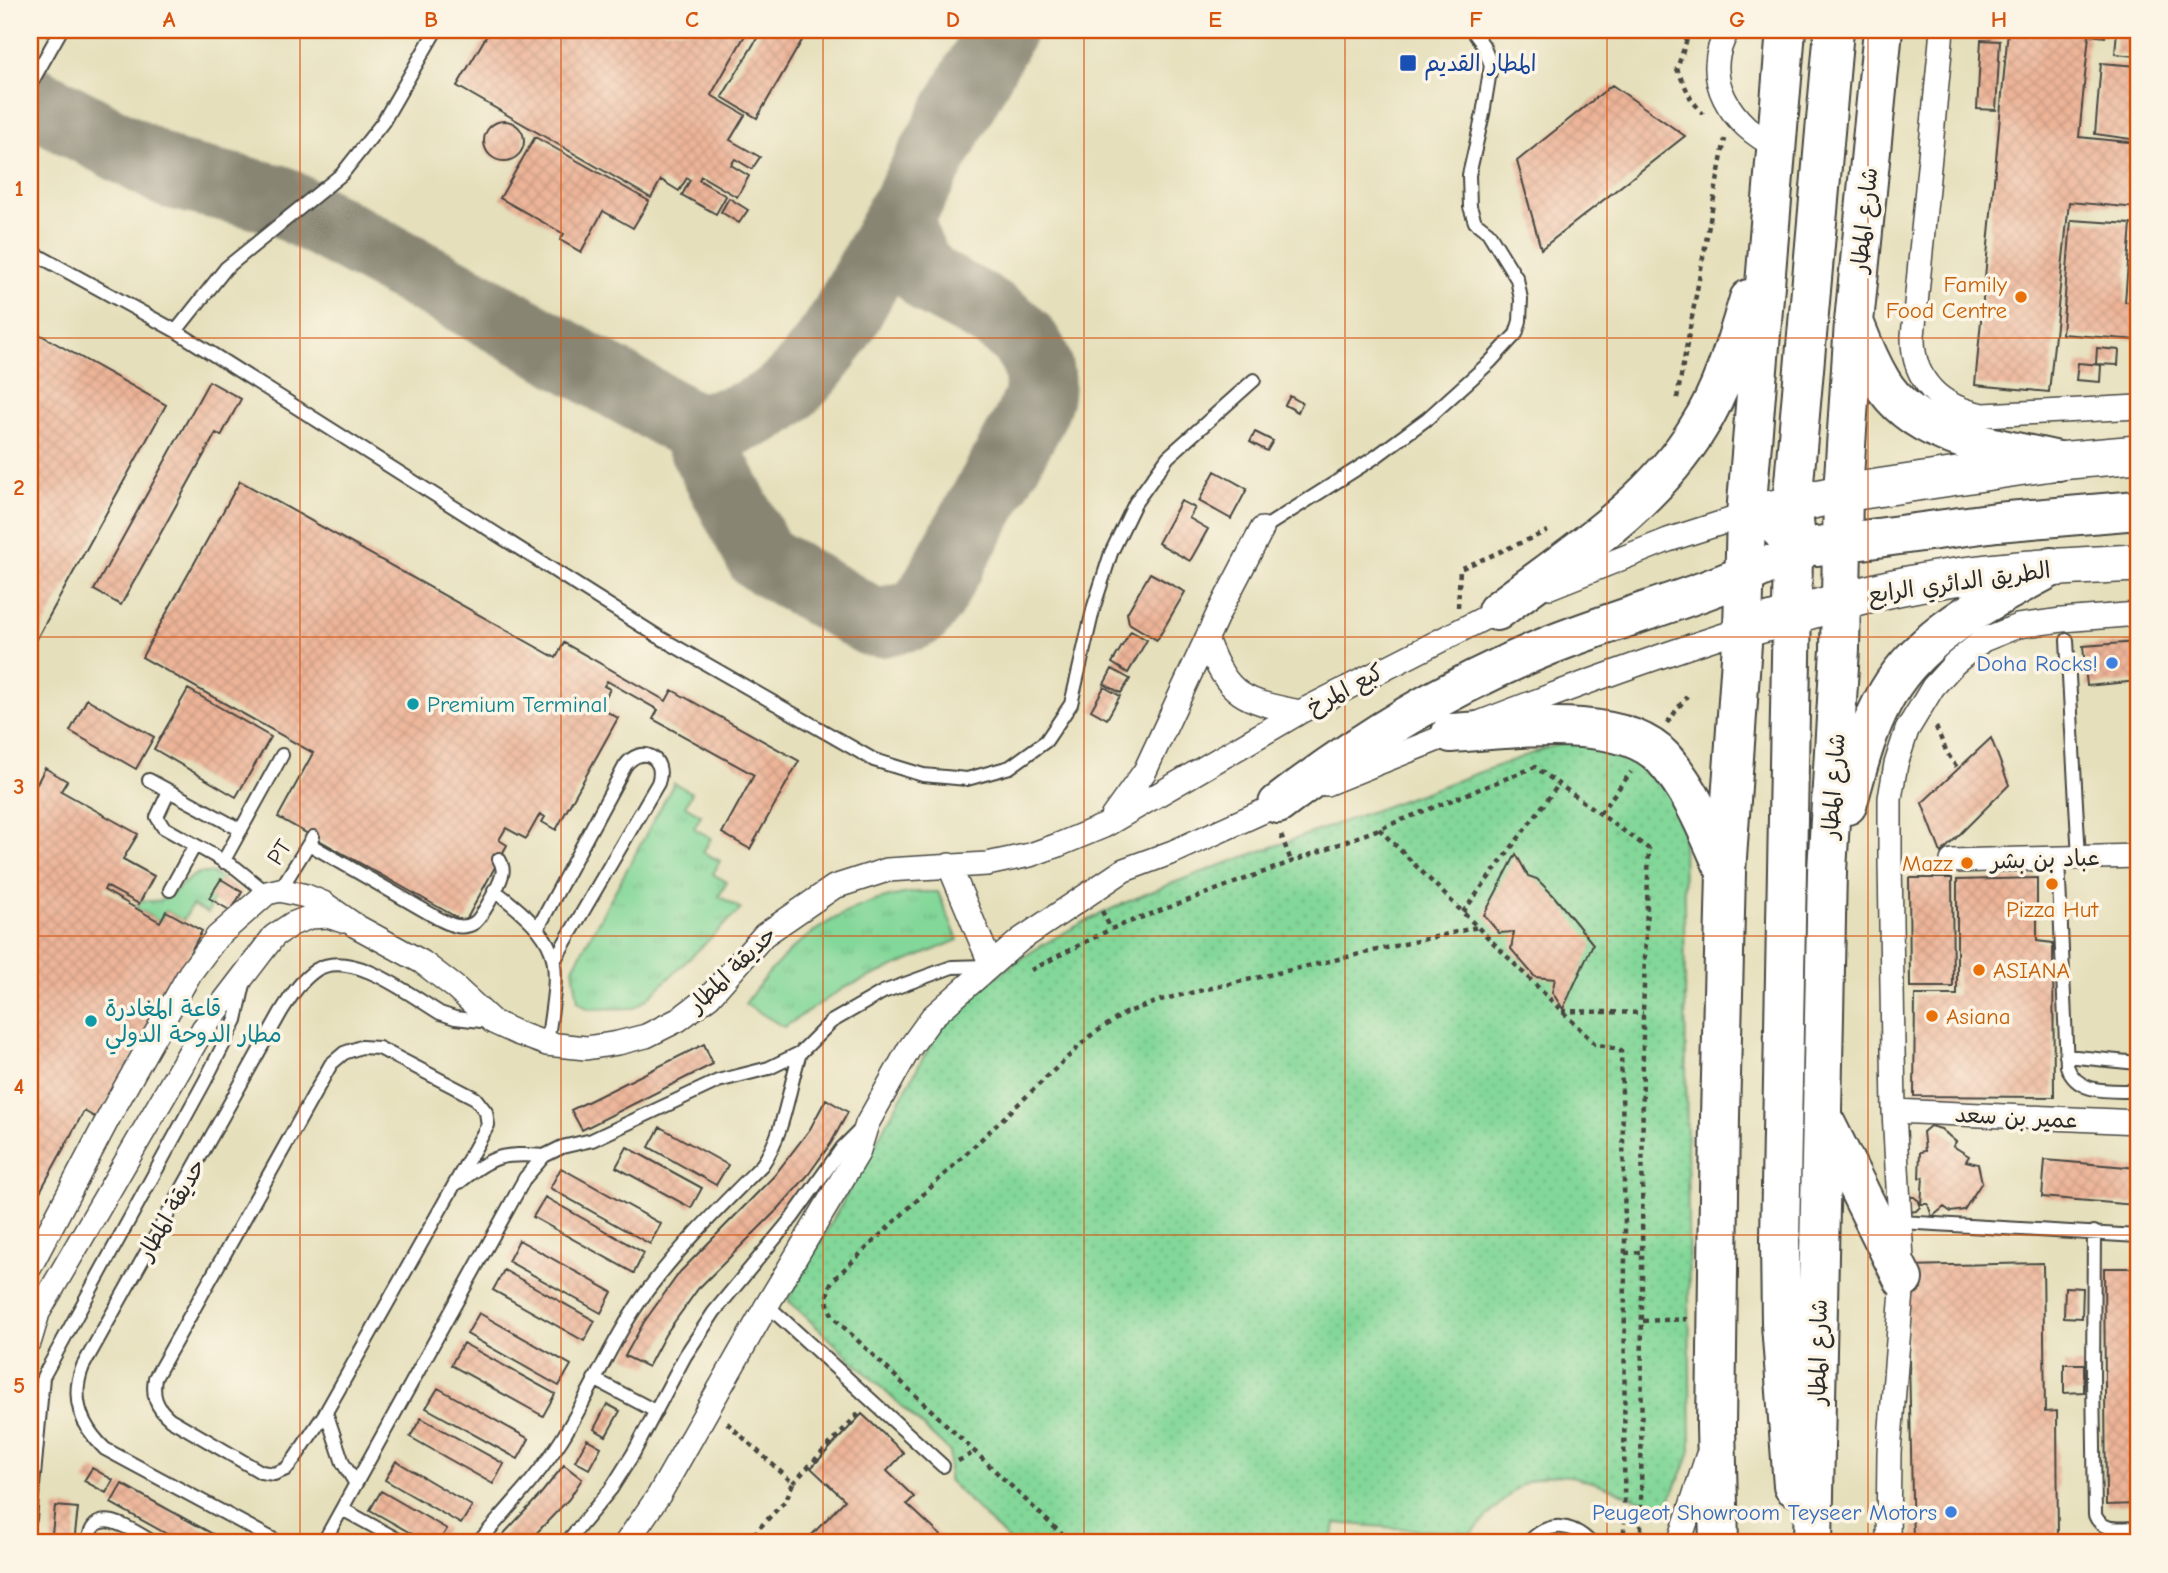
<svg xmlns="http://www.w3.org/2000/svg" width="2168" height="1573" font-family="'Comic Neue','Playpen Sans Arabic',sans-serif">
  <style>
    .grass { fill: url(#grass-tufts); stroke: #578162; stroke-width: 2 }
    .park { fill: url(#park-dots); stroke: #578162; stroke-width: 2 }
    .lines { fill: none; stroke-linecap: round; stroke-linejoin: round }
    .taxiway { stroke: #888573; stroke-width: 70 }
    .building { fill: url(#building-cross-hatch) }
    .lane-casing { stroke: #474641; stroke-width: 16 }
    .street-casing { stroke: #474641; stroke-width: 26 }
    .primary-casing { stroke: #474641; stroke-width: 40 }
    .highway-casing { stroke: #474641; stroke-width: 42 }
    .path { stroke: #474641; stroke-width: 4.5; stroke-dasharray: 5 5; stroke-linecap: butt }
    .lane { stroke: #fff; stroke-width: 12 }
    .street { stroke: #fff; stroke-width: 23 }
    .primary { stroke: #fff; stroke-width: 37 }
    .highway { stroke: #fff; stroke-width: 38 }
    .grid { fill: none; stroke: #d5540f; stroke-width: 2; stroke-opacity: 0.55 }
    .transit-dot { fill: #1a4fb4; stroke: #fcf5e5; stroke-width: 2.5 }
    .food-dot { fill: #e8710a; stroke: #fcf5e5; stroke-width: 2.5 }
    .shop-dot { fill: #3f7fe0; stroke: #fcf5e5; stroke-width: 2.5 }
    .culture-dot { fill: #0f9aa8; stroke: #fcf5e5; stroke-width: 2.5 }
    .labels { text-anchor: middle; stroke-width: 7; stroke-linejoin: round; paint-order: stroke }
    .transit-label { font-size: 23px; fill: #164399; stroke: #fcf5e5; text-anchor: start }
    .street-label { font-size: 23px; fill: #2b2b2b; stroke: #fcf5e5 }
    .food-label { font-size: 23px; fill: #c56008; stroke: #fcf5e5; text-anchor: end }
    .shop-label { font-size: 23px; fill: #366cbe; stroke: #fcf5e5; text-anchor: end }
    .culture-label { font-size: 23px; fill: #0d838f; stroke: #fcf5e5; text-anchor: start }
    .neatline { fill: none; stroke: #d5540f; stroke-width: 2.5 }
    .grid-label { font-size: 23px; text-anchor: middle; font-weight: bold; fill: #d5540f }
  </style>
  <defs>
    <pattern id="grass-tufts" width="24" height="20" patternUnits="userSpaceOnUse" patternTransform="scale(1.75)"><rect width="24" height="20" fill="#83d799"/><path d="M3 7l-1-3M5 7V3M7 7l1-3M15 17l-1-3M17 17v-4M19 17l1-3" fill="none" stroke="#71b984"/></pattern>
    <pattern id="park-dots" width="8" height="8" patternUnits="userSpaceOnUse" patternTransform="scale(1.75)"><rect width="8" height="8" fill="#83d799"/><path d="M2 2h.1M6 6h.1" fill="none" stroke="#71b984" stroke-width="1.8" stroke-linecap="round"/></pattern>
    <pattern id="building-cross-hatch" width="8" height="8" patternUnits="userSpaceOnUse" patternTransform="scale(1.75)"><rect width="8" height="8" fill="#edb498"/><path d="M0 0l8 8M0 8l8-8" fill="none" stroke="#cb9b83"/></pattern>
  </defs>
  <rect width="100%" height="100%" fill="#fcf5e5"/>
  <filter id="ink" filterUnits="userSpaceOnUse"><feTurbulence type="fractalNoise" baseFrequency=".0143" numOctaves="2"/><feDisplacementMap in="SourceGraphic" scale="14" xChannelSelector="R" yChannelSelector="G"/><feConvolveMatrix kernelMatrix="1 2 1 2 8 2 1 2 1" color-interpolation-filters="sRGB"/></filter>
  <filter id="wash" filterUnits="userSpaceOnUse"><feTurbulence type="fractalNoise" baseFrequency=".00686" numOctaves="4" result="noise"/><feDisplacementMap in="SourceGraphic" scale="28" xChannelSelector="R" yChannelSelector="G"/><feGaussianBlur stdDeviation="1.57" result="paint"/><feColorMatrix in="noise" values="0 0 0 0 0 0 0 0 0 0 0 0 0 0 0 0 0 1.4 0 .05"/><feComposite in="paint" operator="in"/></filter>
  <g filter="url(#wash)">
    <rect width="100%" height="100%" fill="#e5dfbb"/>
    <path class="grass" d="M674,783L692,793L685,806L701,815L694,828L711,838L703,852L720,861L713,874L727,882L719,896L741,909L647,999L634,1008L588,1009L578,1001L573,968Z
      M199,873H211L221,879L208,913L192,905L183,921L166,911L160,922L136,908L141,900C176,906 173,884 199,873Z
      M918,892H938L958,940L844,988L784,1027L745,1004C786,943 844,900 918,892Z"/>
    <path class="park" d="M1589,735L1626,746L1671,794L1683,832L1691,1452L1667,1507C1621,1500 1568,1456 1522,1485C1504,1497 1487,1518 1471,1534L1335,1523L1332,1543H1011L948,1480L950,1452L788,1300L933,1040C1014,931 1172,883 1295,839C1378,809 1461,779 1544,749Z"/>
    <g class="lines">
      <path class="taxiway" d="M30,99L171,174L277,199L472,303L693,427C768,423 806,381 843,321L1001,30
        M693,427L761,558L872,622H881L914,615L920,612L931,597L1027,424C1031,414 1038,404 1039,394C1047,331 979,308 935,283C912,264 902,241 901,212"/>
    </g>
    <g id="blocks">
      <path class="building" d="M490,30H748L711,95L745,115L730,140L760,157L752,169L735,159L731,165L749,176L737,197L701,176L699,180L726,196L716,214L682,195L690,180L687,178L679,191L661,180L651,198L457,86Z
        M762,30H808L757,118L722,97Z
        M2008,30H2106L2105,37L2089,35L2079,137L2138,143V208L2069,202L2049,392L1975,385Z
        M2117,30H2138L2136,56L2115,54Z
        M1981,40L2000,41L1996,110L1977,109Z
        M2101,63L2138,66V140L2095,134Z
        M1612,85L1685,136L1541,249L1517,161Z
        M484 141a20 20 0 1 1 40 0a20 20 0 1 1-40 0Z
        M535,137L649,201L633,228L603,211L581,252L560,240L564,234L500,198Z
        M729,198L748,210L739,223L721,212Z
        M2071,220L2131,224L2125,302L2138,303V340L2062,334Z
        M30,329L166,405L30,651Z
        M2097,348L2119,350L2118,365L2096,364Z
        M2078,363L2101,365L2100,382L2076,380Z
        M209,381L241,399L221,436L216,433L121,605L94,590Z
        M1290,396L1302,403L1298,412L1285,405Z
        M1255,432L1273,441L1267,451L1250,442Z
        M1215,471L1247,489L1231,519L1199,501Z
        M240,481L556,658L564,643L666,701L672,690L799,761L750,849L722,833L754,775L653,719L658,710L607,681L604,686L610,689L600,708L618,718L556,830L542,822L545,817L540,814L526,839L506,828L499,840L507,845L465,922L278,817L313,753L142,657Z
        M1181,501L1195,508L1189,518L1208,529L1190,561L1158,543Z
        M1150,573L1185,592L1157,640L1129,623L1127,613Z
        M1131,631L1147,640L1128,673L1112,663Z
        M2138,642V681L2087,686L2083,646Z
        M1112,669L1130,679L1121,693L1104,684Z
        M1104,687L1120,696L1107,719L1091,710Z
        M188,689L271,737L236,797L154,749Z
        M87,699L154,737L136,769L70,731Z
        M1991,738L2009,785L1941,853L1922,803Z
        M45,768L67,781L61,791L138,834L123,859L154,876L139,904L106,886L104,890L160,922L166,911L202,931L98,1119L84,1111L30,1210V797Z
        M1516,854L1528,876L1537,879L1553,895L1593,944L1563,1009L1552,992L1555,979L1535,977L1511,949L1514,932L1499,933L1484,915Z
        M1909,878H1952L1953,987H1910Z
        M2037,878V941L2053,943L2054,1097L1914,1096L1915,995H1957V880Z
        M221,879L242,892L231,911L209,898Z
        M704,1044L713,1064L582,1130L571,1110Z
        M826,1099L848,1112L831,1143L808,1175L779,1208L698,1289L665,1335L648,1367L625,1356L644,1322L680,1272L774,1176L810,1129Z
        M1930,1126L1941,1129L1956,1142L1953,1146L1969,1156L1966,1161L1978,1164L1982,1182L1964,1210L1951,1212L1944,1207L1932,1217L1928,1204H1921L1923,1177L1919,1178L1920,1152L1925,1151L1923,1132Z
        M660,1127L728,1165L716,1185L649,1147Z
        M627,1147L702,1188L691,1208L616,1167Z
        M2045,1160L2138,1168L2135,1205L2042,1197Z
        M561,1168L661,1224L650,1244L550,1188Z
        M545,1197L644,1253L634,1273L533,1217Z
        M1909,1197H1914L1919,1201L1920,1207L1916,1211L1910,1212Z
        M519,1240L612,1292L601,1313L508,1261Z
        M2043,1263L2045,1412L2057,1411L2058,1543H1913L1907,1266Z
        M2104,1268H2138V1504L2106,1505Z
        M504,1270L595,1321L584,1341L493,1290Z
        M2065,1287L2083,1288L2082,1318L2064,1317Z
        M479,1313L571,1365L559,1386L467,1334Z
        M463,1343L555,1394L543,1416L451,1365Z
        M2064,1364H2084V1392L2064,1393Z
        M438,1388L529,1439L518,1459L426,1408Z
        M607,1404L620,1411L606,1436L594,1429Z
        M862,1414L904,1453L887,1471L914,1497L907,1504L949,1543H804L845,1500L811,1468Z
        M421,1418L504,1464L493,1484L410,1437Z
        M587,1439L601,1447L589,1469L575,1461Z
        M396,1461L472,1506L461,1524L385,1480Z
        M564,1465L582,1479L569,1499L527,1543H495L539,1496Z
        M92,1468L113,1480L106,1493L84,1481Z
        M122,1484L229,1543H183L111,1503Z
        M381,1491L447,1529L438,1543H428L370,1510Z
        M55,1506L78,1508L74,1543H51Z"/>
    </g>
  </g>
  <g filter="url(#ink)">
    <use href="#blocks" fill-opacity="0" stroke="#474641" stroke-width="2"/>
    <g class="lines">
      <g class="lane-casing">
        <path id="lane" d="M30,85L61,30
          M30,251L176,331L659,637L874,760L923,775L967,779L1010,767L1046,741L1071,704L1094,606L1111,553L1135,503L1168,457L1254,380
          M176,331L226,268L342,174L383,122L436,30
          M1262,529L1374,458L1428,418L1490,362L1516,334L1520,321L1521,299L1517,279L1488,232L1475,222L1470,207L1469,175L1483,114L1491,65L1483,45L1472,30
          M2067,640L2079,858
          M149,780L241,830
          M169,791L157,817L163,827L236,868L267,893
          M309,844L441,920C451,925 463,930 474,923C481,919 500,884 502,875C504,869 502,864 499,859
          M2058,858L2067,1066C2077,1096 2112,1090 2138,1091
          M223,862L282,755
          M170,890L195,845
          M280,890L313,837
          M494,890C567,946 559,958 547,1044
          M538,928L625,766C641,744 667,757 658,783L554,961
          M361,1047L379,1048L475,1098L486,1112L488,1125L326,1412L295,1458L286,1469L274,1474L261,1472L170,1419C156,1407 152,1396 155,1378L331,1064L344,1053Z
          M2066,1056L2138,1063
          M460,1182C492,1155 503,1153 544,1156
          M1901,1222L2138,1236
          M2094,1232L2093,1377L2095,1515C2102,1533 2122,1528 2138,1528
          M767,1305L943,1466
          M594,1379L655,1411
          M326,1412L343,1463L356,1484
          M342,1509L404,1543
          M30,1519L43,1377L205,1081L236,1020L244,984
          M88,1543C93,1500 134,1532 155,1543
          M280,1543L105,1449C81,1426 70,1398 83,1366L281,1012C291,996 301,980 316,970C351,948 410,995 440,1013L455,1018L490,1022
          M323,1543L525,1178L544,1156L562,1147L592,1140L718,1081L769,1068L800,1053L831,1022L883,992L952,967L988,966
          M478,1543C506,1510 538,1477 562,1439C592,1391 613,1337 647,1291C681,1245 722,1205 762,1165C785,1132 788,1090 800,1053
          M566,1543L611,1489L633,1454L685,1356L714,1312L792,1218L842,1148L861,1129
          M1528,1543C1548,1521 1571,1522 1591,1543"/>
      </g>
      <g class="street-casing">
        <path id="street" d="M1728,30C1699,78 1731,125 1777,147
          M1942,30L1913,336C1912,381 1941,408 1984,415L2138,407
          M1550,587L1668,540L1746,515
          M1207,641C1228,697 1244,701 1300,712
          M1326,784C1464,728 1601,674 1743,629
          M1112,817L1145,771L1218,614L1262,529
          M1952,861L2138,856
          M949,865L991,965
          M1894,1111L2138,1122
          M30,1267L111,1113L190,973L217,937L267,893L280,890L306,896L323,903L356,926L422,962L456,988L493,1022L517,1033L547,1044L586,1048L618,1043L646,1036L678,1020L710,996L764,935L834,887L887,870L987,864L1030,855L1058,845L1104,826L1300,712L1506,607
          M30,1340L38,1313L203,1029L274,936L292,924L310,917L328,916L343,921
          M626,1543L659,1495L767,1305L858,1153L867,1124L909,1049L932,1017L1020,940L1124,870L1173,852L1288,800
          M1679,1543L1707,1457
          M1888,1543L1889,1452L1903,1279L1894,1111L1890,860V798L1896,764L1907,730L1933,687L1954,664L1983,640L2018,626L2062,620L2138,614"/>
      </g>
      <g class="primary-casing">
        <path id="primary" d="M1764,511L1843,493L2058,461L2138,454
          M1743,629C1795,616 1845,598 1898,587C1977,570 2058,567 2138,563"/>
      </g>
      <g class="highway-casing">
        <path id="highway" d="M1856,327C1863,345 1871,364 1881,381C1916,440 1998,447 2058,461
          M1746,515C1771,517 1787,530 1793,554L1780,1239L1781,1324L1793,1486
          M1817,546L1997,522L2138,510
          M1798,554L1792,505L1834,30
          M1497,611C1569,556 1651,506 1698,428C1723,389 1736,342 1749,299
          M1451,733C1508,730 1621,712 1663,758C1692,790 1708,832 1725,870
          M1278,804C1364,738 1448,687 1548,646C1620,617 1697,598 1767,565
          M1847,805C1857,771 1865,736 1882,703C1916,635 1988,602 2052,567
          M1826,1124L1903,1279
          M1719,1543L1716,1427L1720,1117L1726,872L1743,629L1746,515L1786,30
          M1813,1543L1827,871L1840,649L1843,493L1854,322L1883,30"/>
      </g>
      <path class="path" d="M1690,30L1677,69L1691,99L1703,114
        M1677,398L1725,139
        M1458,607L1460,569L1548,531
        M1667,723L1687,696
        M1936,727L1947,753L1958,769
        M1600,813L1631,772
        M1379,829L1595,1044L1621,1050L1625,1226L1624,1543
        M1281,835L1291,861
        M1102,911L1111,929
        M1463,912L1559,784
        M1031,970L1111,929L1379,829L1535,767L1649,849L1643,1013L1641,1543
        M1562,1011L1643,1013
        M1625,1253L1642,1252
        M1643,1321L1687,1319
        M727,1423L793,1483L786,1500L745,1543
        M958,1461L975,1452
        M793,1483L860,1412
        M1641,1532L1657,1535
        M754,1535L762,1543
        M1071,1543L835,1319C826,1306 825,1295 832,1281L1090,1036L1125,1013L1164,999L1478,927"/>
      <use href="#lane" class="lane"/>
      <use href="#street" class="street"/>
      <use href="#primary" class="primary"/>
      <use href="#highway" class="highway"/>
    </g>
  </g>
  <path class="grid" d="M300,30V1543M561,30V1543M823,30V1543M1084,30V1543M1345,30V1543M1607,30V1543M1868,30V1543M30,338H2138M30,637H2138M30,936H2138M30,1235H2138"/>
  <rect class="transit-dot" x="1399" y="54" width="18" height="18" rx="3.5"/>
  <g class="food-dot">
    <circle cx="2021" cy="297" r="7"/>
    <circle cx="1967" cy="863" r="7"/>
    <circle cx="2052" cy="884" r="7"/>
    <circle cx="1979" cy="970" r="7"/>
    <circle cx="1932" cy="1016" r="7"/>
  </g>
  <g class="shop-dot">
    <circle cx="2112" cy="663" r="7"/>
    <circle cx="1951" cy="1512" r="7"/>
  </g>
  <g class="culture-dot">
    <circle cx="413" cy="704" r="7"/>
    <circle cx="91" cy="1021" r="7"/>
  </g>
  <g class="labels">
    <g class="transit-label">
      <text x="1424" y="71">المطار القديم</text>
    </g>
    <g class="street-label">
      <text transform="translate(1864 220) rotate(-84)" y="8">شارع المطار</text>
      <text transform="translate(1959 582) rotate(-8)" y="8">الطريق الدائري الرابع</text>
      <text transform="translate(1345 689) rotate(-28)" y="8">كبع المرخ</text>
      <text transform="translate(1833 786) rotate(-86)" y="8">شارع المطار</text>
      <text transform="translate(279 852) rotate(-57)" y="8">PT</text>
      <text transform="translate(2045 859) rotate(-2)" y="8">عباد بن بشر</text>
      <text transform="translate(732 969) rotate(-44)" y="8">حديقة المطار</text>
      <text transform="translate(2016 1117) rotate(3)" y="8">عمير بن سعد</text>
      <text transform="translate(171 1209) rotate(-60)" y="8">حديقة المطار</text>
      <text transform="translate(1818 1352) rotate(-89)" y="8">شارع المطار</text>
    </g>
    <g class="food-label">
      <text x="2007" y="292">Family<tspan x="2007" dy="26">Food Centre</tspan></text>
      <text x="1953" y="871">Mazz</text>
      <text x="2052" y="917" text-anchor="middle">Pizza Hut</text>
      <text x="1993" y="978" text-anchor="start">ASIANA</text>
      <text x="1946" y="1024" text-anchor="start">Asiana</text>
    </g>
    <g class="shop-label">
      <text x="2098" y="671">Doha Rocks!</text>
      <text x="1937" y="1520">Peugeot Showroom Teyseer Motors</text>
    </g>
    <g class="culture-label">
      <text x="427" y="712">Premium Terminal</text>
      <text x="105" y="1016">قاعة المغادرة<tspan x="105" dy="26">مطار الدوحة الدولي</tspan></text>
    </g>
  </g>
  <rect width="2168" height="1573" fill="none" stroke="#fcf5e5" stroke-width="77"/>
  <rect x="38" y="38" width="2092" height="1496" class="neatline"/>
  <g class="grid-label">
    <text x="169" y="27">A</text>
    <text x="431" y="27">B</text>
    <text x="692" y="27">C</text>
    <text x="953" y="27">D</text>
    <text x="1215" y="27">E</text>
    <text x="1476" y="27">F</text>
    <text x="1737" y="27">G</text>
    <text x="1999" y="27">H</text>
    <text x="19" y="196">1</text>
    <text x="19" y="495">2</text>
    <text x="19" y="794">3</text>
    <text x="19" y="1094">4</text>
    <text x="19" y="1393">5</text>
  </g>
</svg>
